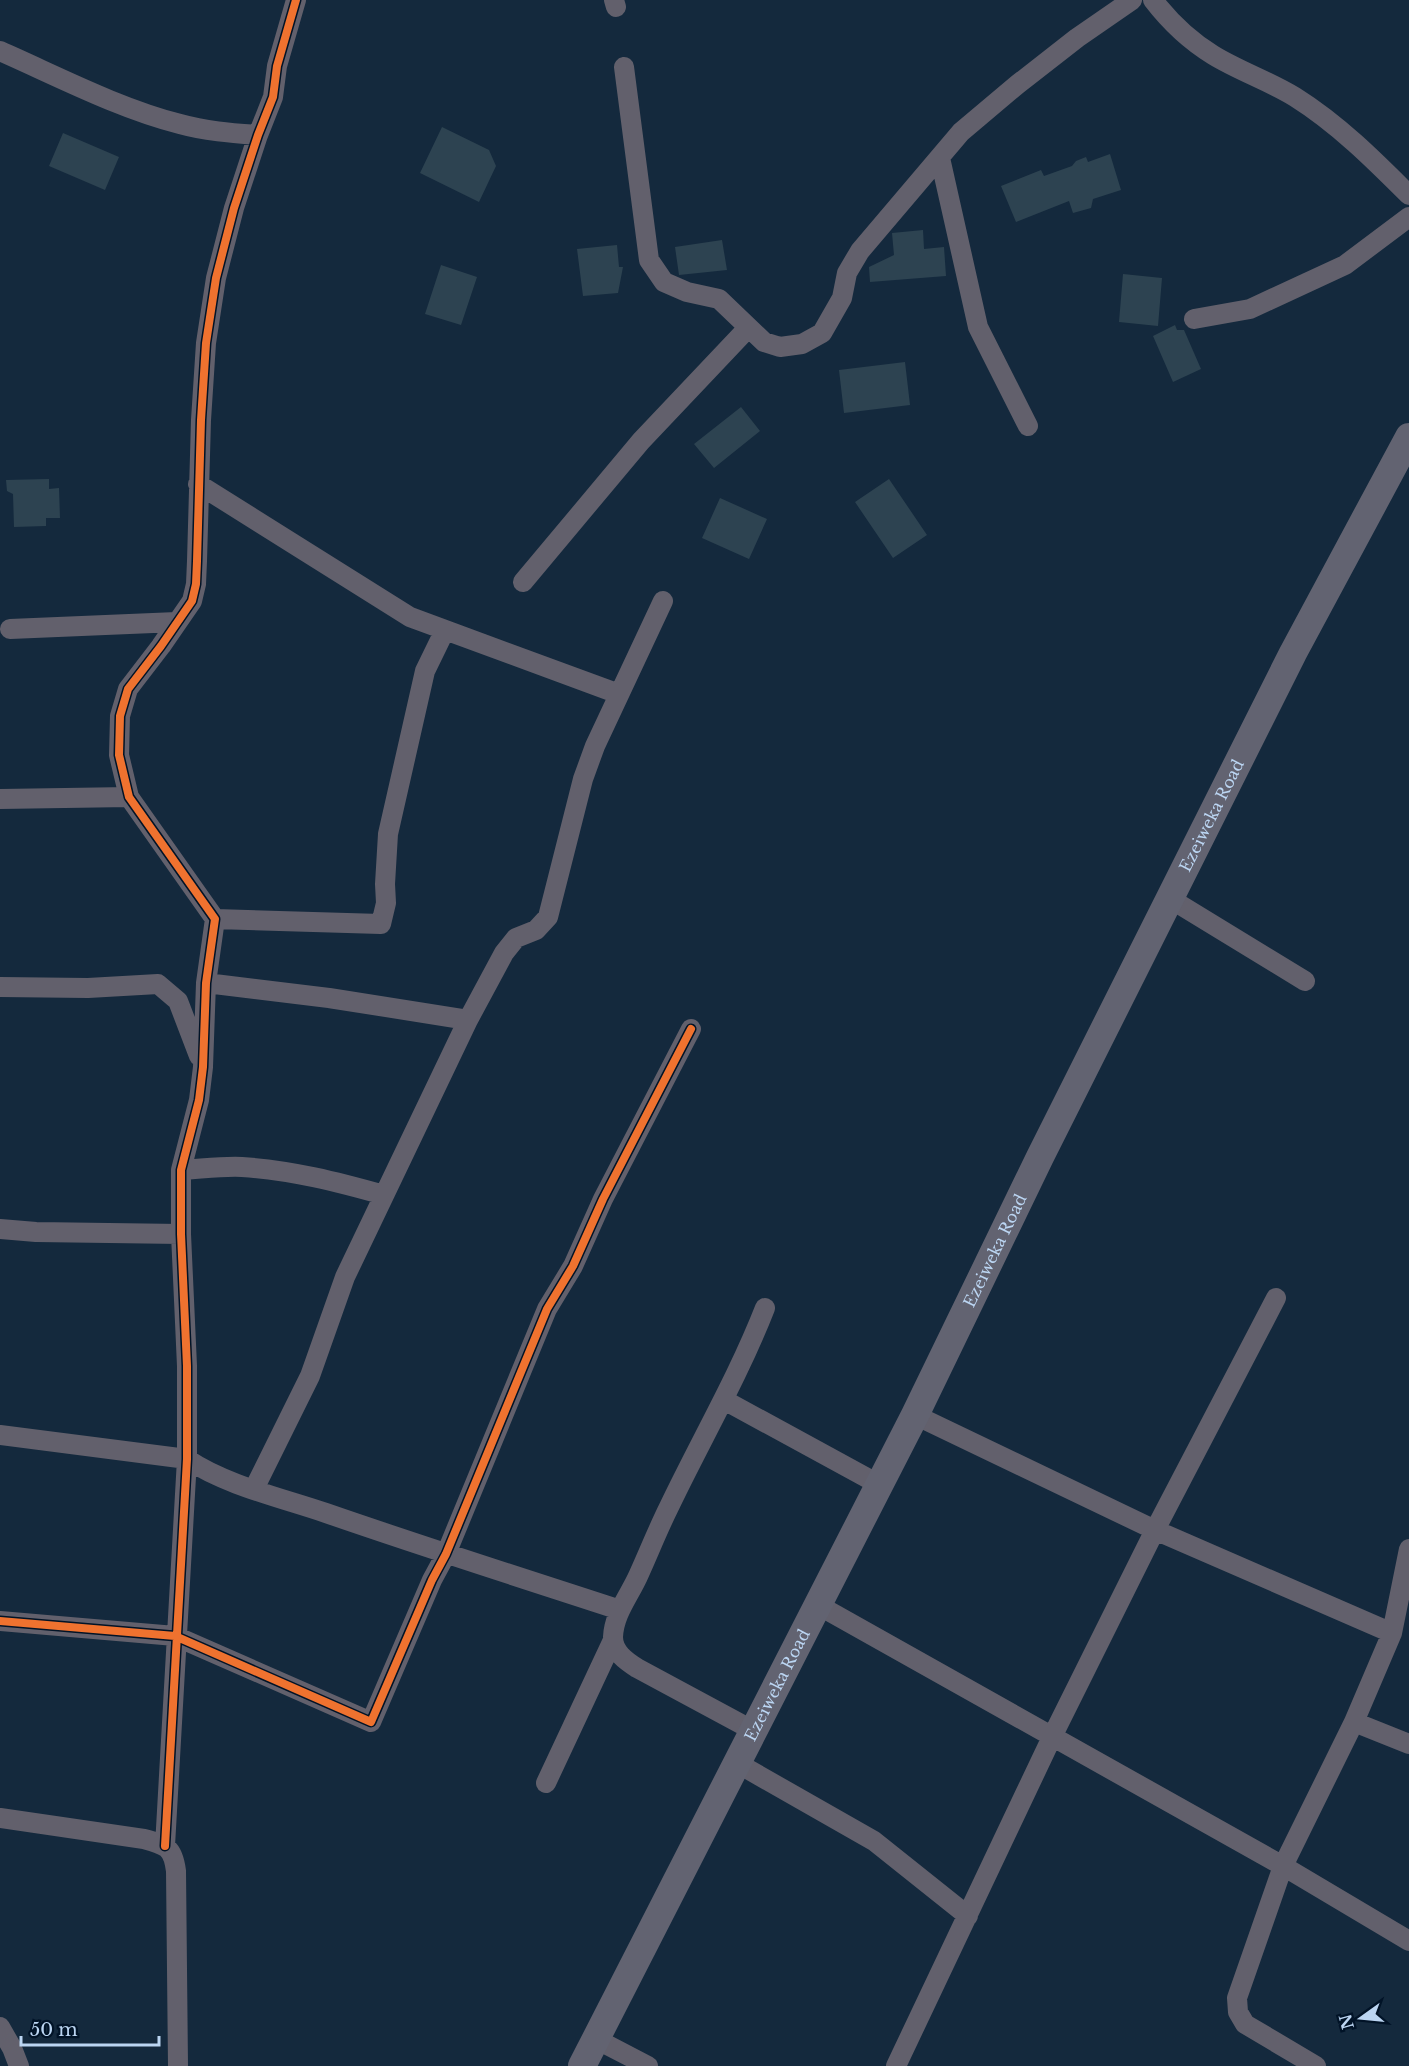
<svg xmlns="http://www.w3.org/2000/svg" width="1409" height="2066" font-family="'Libre Baskerville',serif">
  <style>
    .building { fill: #2d4351 }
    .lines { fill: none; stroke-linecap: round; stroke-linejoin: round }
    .minor { stroke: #62606c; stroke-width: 20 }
    .secondary { stroke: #626371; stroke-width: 28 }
    .cycleway-casing { stroke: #011327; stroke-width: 11 }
    .cycleway { stroke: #ef722f; stroke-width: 8 }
    .labels { text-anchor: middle; stroke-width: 4.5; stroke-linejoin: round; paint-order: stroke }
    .street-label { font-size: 16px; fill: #bbd5f2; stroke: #011327 }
  </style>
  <rect width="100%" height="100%" fill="#14293d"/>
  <path class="building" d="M442,127L489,150L496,166L479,202L420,173Z
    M63,133L119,157L105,190L49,166Z
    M1110,154L1121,190L1093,199L1091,208L1073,213L1069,201L1016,222L1001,186L1041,170L1044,176L1072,166L1076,161L1086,157L1088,162Z
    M923,230L924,249L944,247L946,276L870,282L869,267L894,255L892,233Z
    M722,240L727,270L679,275L675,247Z
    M617,245L619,267H623L618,293L583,296L577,249Z
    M441,265L477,277L461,325L425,314Z
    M1123,274L1162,278L1158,326L1119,322Z
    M1175,325L1177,330H1184L1201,369L1173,382L1153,336Z
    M905,362L910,405L844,413L839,370Z
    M741,407L760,431L714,468L694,444Z
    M49,479V489L59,488L60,518H46V526L14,527L13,494L7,491L6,480Z
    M889,479L927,535L893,558L855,502Z
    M720,498L767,519L749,559L702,538Z"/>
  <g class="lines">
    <path class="minor" d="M614,0L616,7
      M1153,0C1170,22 1190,41 1213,55C1239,71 1269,81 1295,97C1338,124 1374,160 1409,195
      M0,51C59,77 118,108 180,124C205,131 232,133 258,135
      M624,67L649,260L664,282L687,292L719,299L764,342L780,347L802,344L822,333L842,298L847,273L860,251L961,132L1018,84L1077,38L1132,0
      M940,158L978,327L1028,426
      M1194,319L1250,309L1345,265L1409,217
      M198,484L410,617L619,694
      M523,582L641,441L748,328
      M10,629L177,622
      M0,799L129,797
      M1169,898L1305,981
      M215,919L381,924L386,903L385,884L388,834L425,671L445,630
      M206,983L329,998L468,1020
      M0,987L88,988L158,984L178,1001L199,1056
      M181,1170C201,1169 222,1166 242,1167C291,1170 338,1182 384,1195
      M0,1229L36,1232L181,1234
      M724,1400L880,1485
      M915,1415L1155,1530L1392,1633
      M0,1435L187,1459C225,1485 282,1498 326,1513C424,1547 522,1578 620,1610
      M254,1489L310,1376L345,1277L468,1020L504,953L516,938L536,930L548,917L583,779L595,746L663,601
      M818,1605L1283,1866L1409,1941
      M0,1621L175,1636L371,1722L432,1580L446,1554L547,1309L573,1266L603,1199L691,1029
      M1354,1722L1409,1744
      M754,1731L637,1668C626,1661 613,1652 613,1637C614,1613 630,1595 639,1574C649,1552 658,1529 669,1507C701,1440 738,1377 765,1308
      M737,1763L874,1841L968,1916
      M546,1783L613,1640
      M0,1818L144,1839C166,1845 173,1847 176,1871L178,2066
      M165,1846L187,1459V1366L181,1234V1170L199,1100L203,1067L206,983L215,919L129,797L119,755L120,716L128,689L161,646L192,601L196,584L197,561L201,420L206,343L216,278L234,208L258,135L273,97L277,66L296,0
      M0,2027L12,2048L19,2066
      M596,2039L648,2066
      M896,2066L1052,1737L1155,1530L1276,1298
      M1316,2066L1245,2024L1238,2012L1237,1998L1283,1866L1354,1722L1392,1633L1409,1549"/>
    <path class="secondary" id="s1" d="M582,2066L915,1415L1040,1157L1293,653L1409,437"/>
    <g class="cycleway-casing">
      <path id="cycleway" d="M0,1621L175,1636L371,1722L432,1580L446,1554L547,1309L573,1266L603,1199L691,1029
        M165,1846L187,1459V1366L181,1234V1170L199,1100L203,1067L206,983L215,919L129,797L119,755L120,716L128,689L161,646L192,601L196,584L197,561L201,420L206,343L216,278L234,208L258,135L273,97L277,66L296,0"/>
    </g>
    <use href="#cycleway" class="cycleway"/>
  </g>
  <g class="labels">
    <g class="street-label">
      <text dy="6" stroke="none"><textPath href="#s1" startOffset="1400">Ezeiweka Road</textPath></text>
      <text dy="6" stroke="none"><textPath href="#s1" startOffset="914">Ezeiweka Road</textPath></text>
      <text dy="6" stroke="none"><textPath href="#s1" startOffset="428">Ezeiweka Road</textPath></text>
    </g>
  </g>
  <g transform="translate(1361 2018) rotate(255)" stroke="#011327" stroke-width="4.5" paint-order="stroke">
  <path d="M0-4.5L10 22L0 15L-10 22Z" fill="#bbd5f2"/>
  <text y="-9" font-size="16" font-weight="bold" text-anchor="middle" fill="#bbd5f2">N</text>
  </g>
  <path d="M21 2036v9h138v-9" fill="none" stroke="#bbd5f2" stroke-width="3"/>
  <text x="30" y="2036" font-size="18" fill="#bbd5f2" stroke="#011327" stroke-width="4.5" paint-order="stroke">50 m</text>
</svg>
